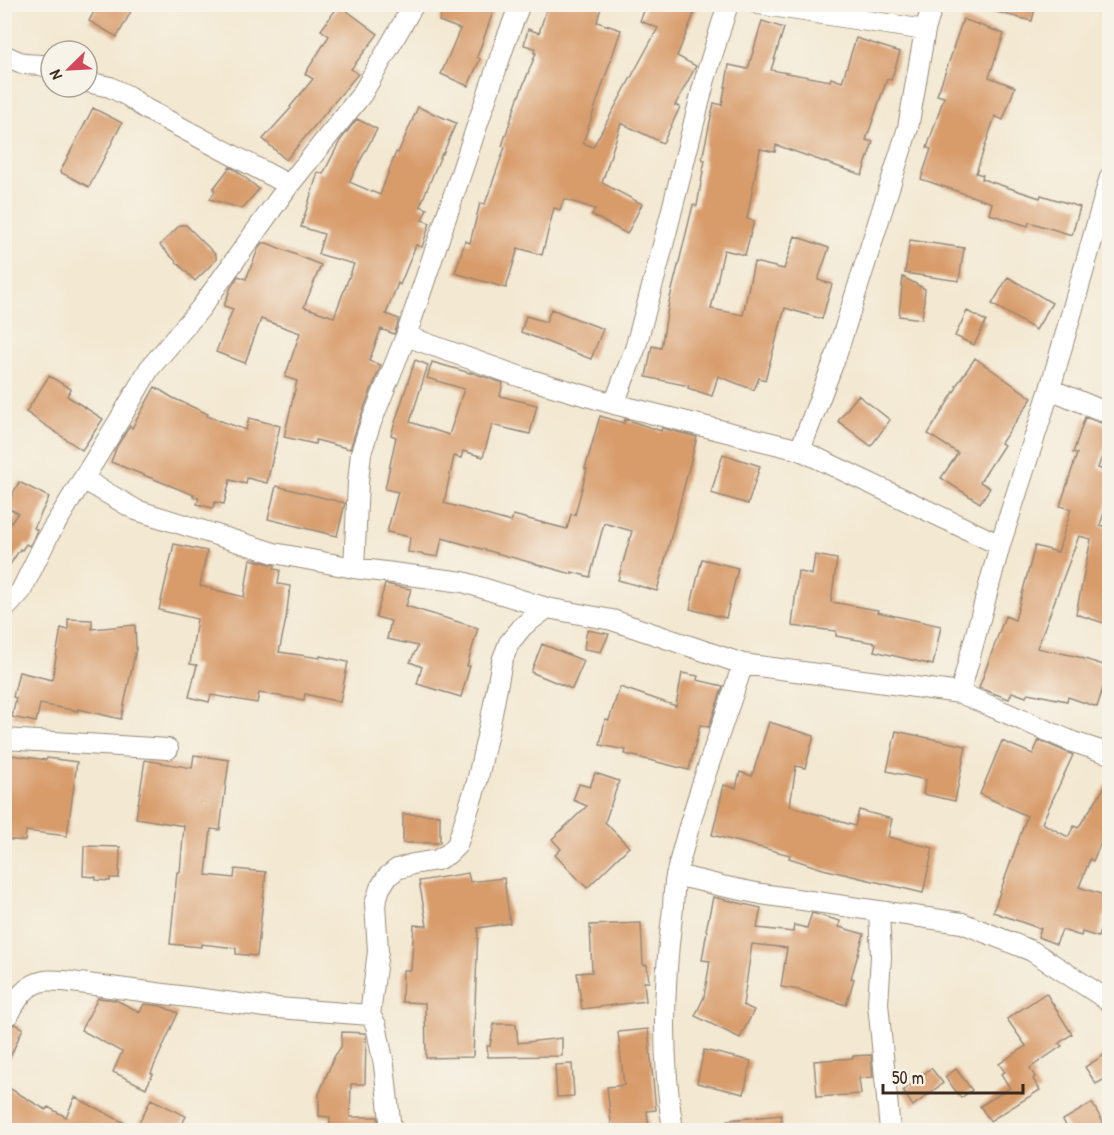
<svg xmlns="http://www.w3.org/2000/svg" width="1114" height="1135" font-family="'Patrick Hand',sans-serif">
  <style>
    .building { fill: #d89b6b }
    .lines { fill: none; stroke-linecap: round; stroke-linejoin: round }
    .street-casing { stroke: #978978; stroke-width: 22 }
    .street { stroke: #fff; stroke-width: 20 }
  </style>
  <rect width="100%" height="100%" fill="#f7f3e8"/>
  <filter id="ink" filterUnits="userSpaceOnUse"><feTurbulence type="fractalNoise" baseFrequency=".0167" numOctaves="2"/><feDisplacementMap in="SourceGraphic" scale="12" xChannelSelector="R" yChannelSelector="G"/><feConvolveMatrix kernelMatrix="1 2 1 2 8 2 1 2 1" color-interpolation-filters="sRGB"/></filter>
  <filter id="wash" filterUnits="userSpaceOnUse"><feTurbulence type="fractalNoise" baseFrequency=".008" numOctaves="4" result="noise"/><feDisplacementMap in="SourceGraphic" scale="24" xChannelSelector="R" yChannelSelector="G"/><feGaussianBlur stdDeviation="1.35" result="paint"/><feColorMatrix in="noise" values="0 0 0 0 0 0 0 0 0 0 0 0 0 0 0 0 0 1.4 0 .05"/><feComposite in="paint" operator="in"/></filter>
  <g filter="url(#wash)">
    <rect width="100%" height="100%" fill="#f3e8d1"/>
    <g id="blocks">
      <path class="building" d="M98,4H135L117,37L89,21Z
        M445,4H496L477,57L480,59L468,86L441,74L460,29L439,21Z
        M548,4H602L597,22L621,30L583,143L593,147L658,28L640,21L647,4H686L696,9L677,56L696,66L675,105L680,107L663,143L621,123L602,183L642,204L627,234L592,215L595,209L564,199L560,210L554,208L542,255L518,248L506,288L455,273L465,241L470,243L480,203L485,204L505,147L502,146L517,101L536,53H534L535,48L524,45L528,29L539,33Z
        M988,4H1036L1032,21L988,10Z
        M339,5L378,34L351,69L358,74L286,160L263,139L291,108L290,107L313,79L305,74L329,36L321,30Z
        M963,19L1004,34L989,77L1015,87L1003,120L995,116L976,173L983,175L982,179L1040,198L1041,195L1080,207L1072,235L1029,222L1028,226L989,214L992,203L921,179L931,149L927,148L944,97L937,95L954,48H953Z
        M762,21L784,28L771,70L830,81L831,78L842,82L856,38L900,52L891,80L887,79L866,140L873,142L862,175L776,145L775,152L760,149L747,219L754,221L745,255L724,250L711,309L743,315L754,262L784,269L795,236L829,248L818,280L832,284L822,319L785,308L765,380L759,378L754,390L718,376L712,396L688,388L689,386L646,377L652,346L661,348L669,302L680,258L693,205L697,206L705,160L702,159L714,103L722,105L729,65L748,69Z
        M418,107L456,123L443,154L442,153L420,206L427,209L422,220L430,223L422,247L416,245L400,285L398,283L386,314L399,319L395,332L394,334L381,329L369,361L381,365L359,421L350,449L316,440L315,444L284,437L297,381L285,377L300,333L261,319L245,363L216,352L233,309L224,306L231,287L238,276L246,279L259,247L262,243H267L321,265L304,307L334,317L354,264L318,254L324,234L301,227L318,172L323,174L340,141L357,119L377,129L349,182L380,195L396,152L398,153Z
        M93,108L122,123L89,187L60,172Z
        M230,167L237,171L259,189L242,209L210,199L215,191L213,189Z
        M180,225H186L216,255V260L195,281L160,245Z
        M910,240L964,248L959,281L905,273Z
        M903,277L925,289L922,319L899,316Z
        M1008,277L1052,303L1036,330L992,304Z
        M551,309L603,329L591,359L521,332L526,316L546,322Z
        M967,311L986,321L974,345L955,336Z
        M975,358L1032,398L1001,443L1004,445L980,482L990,488L980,503L941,478L958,453L928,434L957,387L956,386Z
        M415,360L428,365L410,422L449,435L464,389L427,378L432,362L470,373V372L503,383L500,396L537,405L530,434L492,425L483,457L463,451L461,458L454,456L444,503L511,522L513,515L567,529L571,514L575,515L587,469H585L600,416L624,423L625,419L661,431L662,428L697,437L657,591L618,580L632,531L604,523L590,577L572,572V574L442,538L438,557L408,552L410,537L387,532L398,492L385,489L396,437L391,435Z
        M49,376L71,389L67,396L103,419L82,450L26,412Z
        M155,387L173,398L208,414L207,416L246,430L249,418L280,426L267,483L247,478L246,484L230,480L224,504L215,502L213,508L197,504L199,498L193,497L194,495L111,462L117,446L130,426L132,428Z
        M858,395L890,420L871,446L838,421Z
        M1085,417L1110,426V433L1098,468L1110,472V494L1100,525L1110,528V625L1076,614L1091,539L1079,536L1037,648L1075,656L1110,667V681L1107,689L1103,688L1097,707L1068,697L1067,701L1028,693L1026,697L1012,692L1009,699L979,688L1005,616L1015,620L1035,546L1058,552L1071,509L1060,506L1077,454L1073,453Z
        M723,454L760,466L748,504L711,493Z
        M19,482L49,497L34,528L37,530L32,542L29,546L26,544L22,550L20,549L4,574V532L18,513L6,507Z
        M276,486L345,503L337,536L268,519Z
        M174,544L207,551L200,586L244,597L250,559L275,565L274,569L280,570L278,584L290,586L286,619L279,652L320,658V656L348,662L340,702L305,694L304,700L259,693L257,703L211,695L209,702L189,697L197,665L190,664L197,619L159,610Z
        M815,555L837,559L831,602L878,610L877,612L941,626L933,665L874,651L876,643L836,636V631L792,626L798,571L812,575Z
        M702,559L738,568L726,618L690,609Z
        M385,584L411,589L406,606L478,628L467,666H470L461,697L417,684L422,667L410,662L418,646L387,639L391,621L376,617Z
        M68,619L92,620V629L135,625L136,649L121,719L78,709V711L40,704L36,722L12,717L16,698L13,697L19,672L52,680L61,628L68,630Z
        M587,630L609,634L601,652L584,649Z
        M542,644L584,661L572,689L531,672Z
        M682,673L698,676L697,680L723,686L709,727L700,725L689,770L625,754L626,750L600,745L605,719L609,720L620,687L676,706Z
        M769,722L814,736L805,768L796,766L790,806L855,826L859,810L892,819L888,837L933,848L923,893L823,869L789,858L790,855L712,835L724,785L736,788L740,772L752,776Z
        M896,731L966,746L955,801L923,794L926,780L887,771Z
        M1039,740L1073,755L1042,823L1068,837L1074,826L1078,828L1110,779V830L1100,845L1093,861L1090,859L1079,887L1110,897L1098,937L1082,932L1081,936L1062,930L1056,944L1038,937L1041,929L993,912L1027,816L980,794L1002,741L1033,754Z
        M4,754L46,760L47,758L77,762L67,836L26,831L25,841L4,839Z
        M194,755L229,760L220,830L211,829L206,875L234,878L235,869L266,872L257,956L236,954V948L201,944V947L170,944L177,872H180L184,826L136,818L145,760L192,768Z
        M595,773L619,781L605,822L629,847L587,888L555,855L561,849L552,839L587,806L573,800L579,784L590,787Z
        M403,814L440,815V843H403Z
        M84,846L120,847L119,878H110V881L96,880V877L83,876Z
        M468,873L470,882L504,878L510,923L478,928L473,1057L426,1058L425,1003L402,1002L403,970H411L414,925L427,926L419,881Z
        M713,897L761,908L757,928L793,932L794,925L807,928L812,913L840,921L839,927L864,934L851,978L854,979L846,1005L799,990L781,987L787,948L752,944L743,1005L754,1010L740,1038L695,1016L704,997L710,961L702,960L707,931L706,930Z
        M641,923L643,965H647L649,982H644L646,1001L582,1009L577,973L592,972L590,925Z
        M1046,993L1072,1034L1059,1043L1062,1046L1030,1068L1035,1077L1033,1079L1040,1090L990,1121L980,1106L1010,1088L1001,1074L1005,1072L999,1064L1026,1046L1007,1019Z
        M98,998L116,1000L140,1012L144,1004L161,1006L178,1013L151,1073L153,1074L146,1088L113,1072L122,1052L81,1030Z
        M15,1024L23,1028L4,1071V1025L10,1026Z
        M494,1024H516L518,1043L562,1038V1056L488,1057L487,1046H490Z
        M648,1029L656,1110L647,1111L649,1131H612L607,1087L624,1085L618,1032Z
        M342,1032L365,1033L366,1037L365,1084H351L350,1117H378L379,1131H330V1117L319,1116V1094L334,1057L341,1047Z
        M704,1050L751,1061L744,1094L697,1083Z
        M1110,1051V1076L1096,1084L1085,1067Z
        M871,1055L873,1077L859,1078L861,1094L817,1097L814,1061L853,1058V1056Z
        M572,1064L574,1096L557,1097L555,1065Z
        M931,1068L943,1083L913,1106L903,1091Z
        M956,1069L972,1090L961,1098L945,1077Z
        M4,1085L46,1110L48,1107L66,1117L75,1097L136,1129L151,1099L186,1116L179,1131H4Z
        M1092,1103L1108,1131H1069L1063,1120Z
        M781,1115L783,1131H728V1120Z"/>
    </g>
  </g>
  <g filter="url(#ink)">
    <use href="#blocks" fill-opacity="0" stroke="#978978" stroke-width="1.5"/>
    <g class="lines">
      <g class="street-casing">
        <path id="street" d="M759,4L925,30
          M4,55L24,64L42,65L51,69
          M87,82L110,87L128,96L146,109L289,185
          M406,336L521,377L614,404L800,450L1000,545
          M1050,389L1110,414
          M614,404L635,349L658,265L705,79L728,4
          M800,450L836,356L908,128L925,30L933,4
          M83,479L136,510L274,553L354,568L463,582L547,608L612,620L743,664L960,693L1073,742L1110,754
          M354,568L358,482L361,453L370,425L406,336L505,43L520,4
          M4,610L21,591L48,536L120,419L149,369L200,309L289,185L362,94L414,4
          M960,693L1000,545L1050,389L1110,177
          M4,739L168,749
          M676,875L722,886L761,894L962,923L1032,951L1100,995L1110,1003
          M879,911L881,957L878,1003L890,1130
          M9,1014C17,999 26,984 44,981C50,980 58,981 64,981L265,1007L370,1015
          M391,1130L384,1065L376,1025L370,1015L378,951L375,904L380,888L387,877L397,869L413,864L437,860L448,854L457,845L477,782L492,714L502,661L509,643L523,626L547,608
          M673,1130C662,1060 663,988 672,917C674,902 673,886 677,872C694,801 720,733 743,664"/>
      </g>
      <use href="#street" class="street"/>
    </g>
  </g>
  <rect width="1114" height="1135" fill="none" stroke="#f7f3e8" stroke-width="24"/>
  <g transform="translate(69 69) rotate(246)"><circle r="28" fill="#f7f3e8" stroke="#aca397" stroke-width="1.5"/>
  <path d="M0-4.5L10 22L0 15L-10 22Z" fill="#d1495b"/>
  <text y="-9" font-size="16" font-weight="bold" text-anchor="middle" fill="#3b2a1e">N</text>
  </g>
  <path d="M883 1084v9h140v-9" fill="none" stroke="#3b2a1e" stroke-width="3"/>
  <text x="892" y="1084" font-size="18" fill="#3b2a1e" stroke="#f7f3e8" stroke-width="4.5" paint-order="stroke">50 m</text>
</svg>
